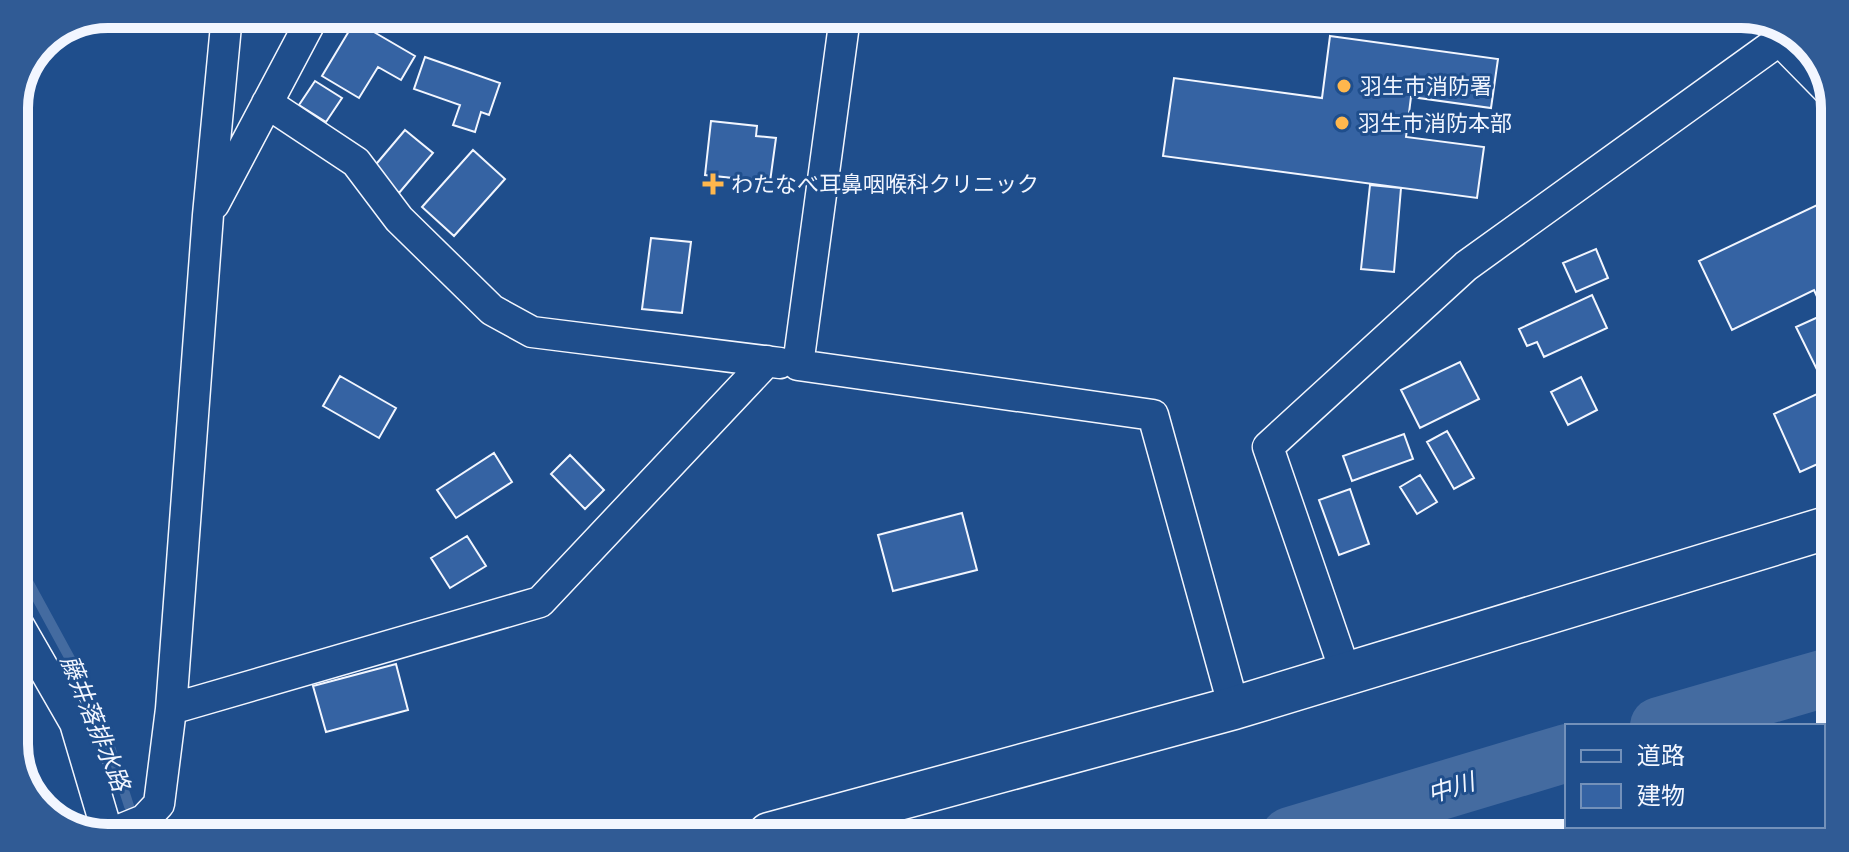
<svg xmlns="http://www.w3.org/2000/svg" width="1849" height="852" font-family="'DejaVu Sans','Noto Sans JP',sans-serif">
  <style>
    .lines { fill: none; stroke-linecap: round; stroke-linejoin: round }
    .stream { stroke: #446ba0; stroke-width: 10 }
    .river { stroke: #446ba0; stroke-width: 58 }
    .building { fill: #3563a3; stroke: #f2f6ff; stroke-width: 2 }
    .street-casing { stroke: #f2f6ff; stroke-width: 33 }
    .secondary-casing { stroke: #f2f6ff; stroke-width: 45 }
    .street { stroke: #1f4e8c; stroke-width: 30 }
    .secondary { stroke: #1f4e8c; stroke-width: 42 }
    .poi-dot { fill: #ffb74d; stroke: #1f4e8c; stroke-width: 3 }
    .labels { text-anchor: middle; stroke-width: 6; stroke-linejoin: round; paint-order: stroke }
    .poi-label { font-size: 22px; fill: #f2f6ff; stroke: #1f4e8c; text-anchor: start }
    .water-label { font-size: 24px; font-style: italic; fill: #f2f6ff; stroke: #1f4e8c }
    .rim { fill: none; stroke: #f2f6ff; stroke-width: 10 }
  </style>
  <rect width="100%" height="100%" fill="#1f4e8c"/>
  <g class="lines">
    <path class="stream" d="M14,556L80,677L104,728L129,806"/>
    <path class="river" d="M1659,726L1829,677
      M1290,836L1567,753"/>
  </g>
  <path class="building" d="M387,15H405L400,23Z
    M734,17H805L803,28Z
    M355,21L415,56L401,80L378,67L359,98L322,76Z
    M1330,36L1498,59L1491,108L1411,97L1406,137L1484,147L1477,198L1163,156L1174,78L1322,98Z
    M425,57L500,83L489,115L481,112L475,132L453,125L460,105L414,89Z
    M315,81L342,98L326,122L299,105Z
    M711,121L757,126L756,136L776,138L770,182L705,175Z
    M405,130L433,153L399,193L372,169Z
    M473,150L505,179L454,236L422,207Z
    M1370,185L1401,188L1394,272L1361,269Z
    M1834,197L1832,395L1830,396L1796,327L1825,314L1814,290L1732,330L1699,261Z
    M651,238L691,242L682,313L642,309Z
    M1596,249L1608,278L1576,292L1563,263Z
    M1592,295L1607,328L1544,357L1537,342L1527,346L1519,329Z
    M1460,362L1479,399L1420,428L1401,390Z
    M340,376L396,408L379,438L323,406Z
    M1581,377L1597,410L1568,425L1551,392Z
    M1817,394L1831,426V458L1800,472L1774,414Z
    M1447,431L1474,478L1454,489L1427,442Z
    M1404,434L1413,459L1352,481L1343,456Z
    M494,453L512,482L456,518L437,490Z
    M570,455L604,490L585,509L551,474Z
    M1420,475L1437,502L1417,514L1400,487Z
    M1350,489L1369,544L1339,555L1319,500Z
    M962,513L977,570L893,591L878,535Z
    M467,536L486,566L450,588L431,558Z
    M396,664L408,710L326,732L313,686Z
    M29,777L35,801L30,797L24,778Z"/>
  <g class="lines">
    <g class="street-casing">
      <path id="street" d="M845,17L798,365L1153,415L1234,708
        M1780,41L1832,94
        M267,103L356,162L399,219L492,310L532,332L780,363
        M214,204L314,15
        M14,617L75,723L107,831
        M1346,674L1268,447L1466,266L1791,32
        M171,709L540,602L767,361
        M117,831L144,820L159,804L171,709L208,215L227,15"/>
    </g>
    <g class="secondary-casing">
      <path id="secondary" d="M769,834L1234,708L1830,527"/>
    </g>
    <use href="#street" class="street"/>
    <use href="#secondary" class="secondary"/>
  </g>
  <g class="poi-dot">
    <circle cx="1344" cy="86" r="8"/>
    <circle cx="1342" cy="123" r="8"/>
    <path d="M709 172h8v8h8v8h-8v8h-8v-8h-8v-8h8z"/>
  </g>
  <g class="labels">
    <g class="poi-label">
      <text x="1360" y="94">羽生市消防署</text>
      <text x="1358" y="131">羽生市消防本部</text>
      <text x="731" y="192">わたなべ耳鼻咽喉科クリニック</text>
    </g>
    <g class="water-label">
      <text transform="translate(95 723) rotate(68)" y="8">藤井落排水路</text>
      <text transform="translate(1451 788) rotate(-17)" y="8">中川</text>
    </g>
  </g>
  <path d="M0 0H1849V852H0ZM108 28H1741A80 80 0 0 1 1821 108V744A80 80 0 0 1 1741 824H108A80 80 0 0 1 28 744V108A80 80 0 0 1 108 28Z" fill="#305b95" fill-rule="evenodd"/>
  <path class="rim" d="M108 28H1741A80 80 0 0 1 1821 108V744A80 80 0 0 1 1741 824H108A80 80 0 0 1 28 744V108A80 80 0 0 1 108 28Z"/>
  <rect x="1565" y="724" width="260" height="104" fill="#1f4e8c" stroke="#7391ba" stroke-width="2"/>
  <rect x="1581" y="750" width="40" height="12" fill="#1f4e8c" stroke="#7391ba" stroke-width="2"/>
  <text x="1637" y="764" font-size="24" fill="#f2f6ff">道路</text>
  <rect x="1581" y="784" width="40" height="24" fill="#3563a3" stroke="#7391ba" stroke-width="2"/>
  <text x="1637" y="804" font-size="24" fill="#f2f6ff">建物</text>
</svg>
